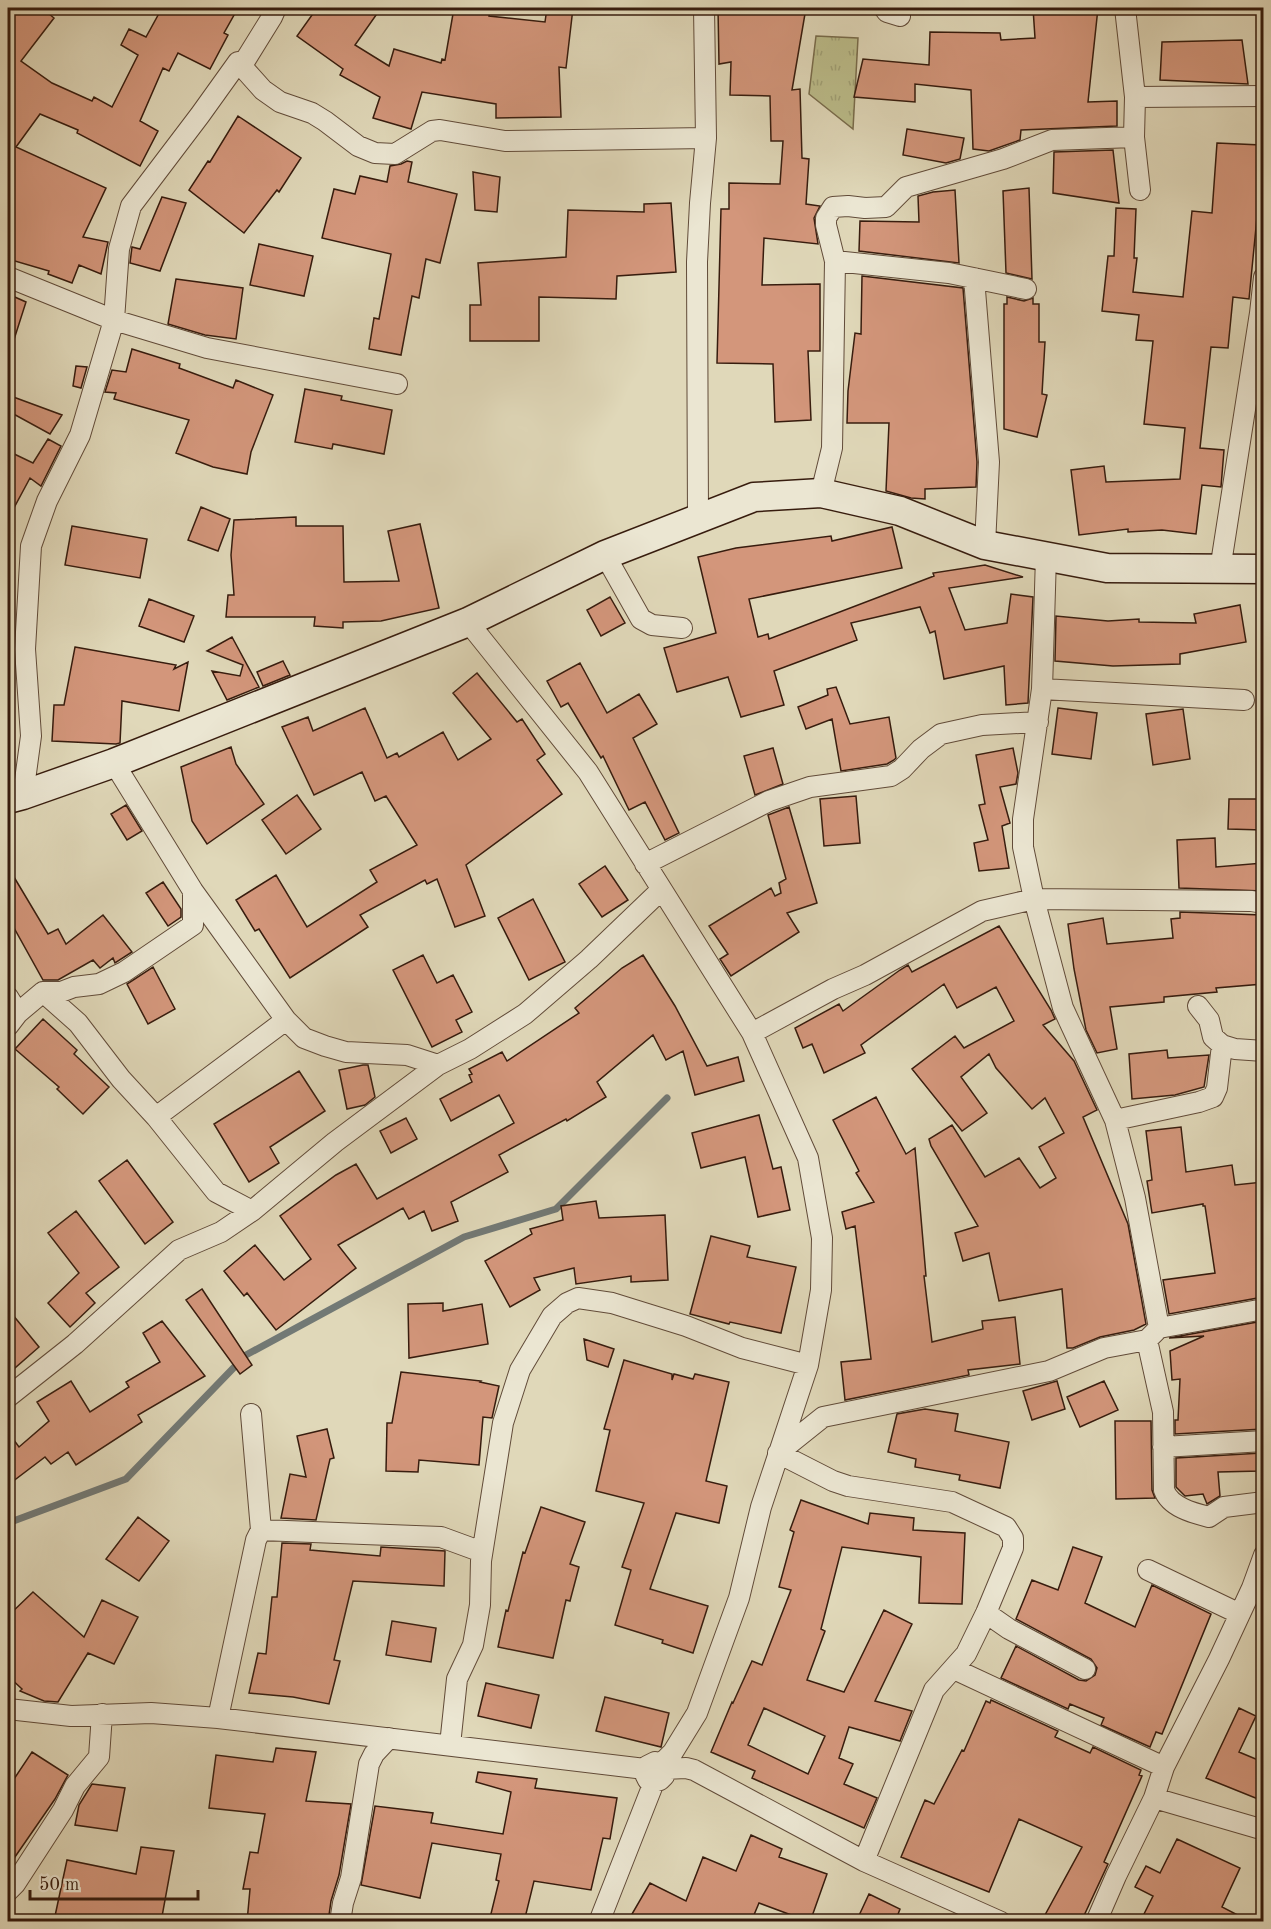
<svg xmlns="http://www.w3.org/2000/svg" width="1271" height="1929" font-family="'Old Standard TT',serif">
  <style>
    .grass { fill: url(#grass-tufts); stroke: #796c4c; stroke-width: 1.5 }
    .lines { fill: none; stroke-linecap: round; stroke-linejoin: round }
    .stream { stroke: #727975; stroke-width: 7 }
    .building { fill: #d3967b; stroke: #371c0e; stroke-width: 1.5; fill-rule: evenodd }
    .street-casing { stroke: #614b39; stroke-width: 22 }
    .secondary-casing { stroke: #371c0e; stroke-width: 31 }
    .street { stroke: #ebe6d2; stroke-width: 20 }
    .secondary { stroke: #ebe6d2; stroke-width: 28 }
  </style>
  <defs>
    <pattern id="grass-tufts" width="24" height="20" patternUnits="userSpaceOnUse" patternTransform="scale(1.5)"><rect width="24" height="20" fill="#bbbc8a"/><path d="M3 7l-1-3M5 7V3M7 7l1-3M15 17l-1-3M17 17v-4M19 17l1-3" fill="none" stroke="#a1a176"/></pattern>
  </defs>
  <rect width="100%" height="100%" fill="#e0d8b9"/>
  <filter id="stains"><feTurbulence type="fractalNoise" baseFrequency=".00333" numOctaves="4"/><feColorMatrix values="0 0 0 0 .2 0 0 0 0 .09 0 0 0 0 .02 0 0 0 .5 -.17"/></filter>
  <radialGradient id="worn" r=".72"><stop offset=".6" stop-color="#630" stop-opacity="0"/><stop offset="1" stop-color="#630" stop-opacity=".3"/></radialGradient>
  <path class="grass" d="M816,36L858,38L853,129L809,94Z"/>
  <g class="lines">
    <path class="stream" d="M8,1523L126,1479L246,1355L464,1237L556,1209L667,1098"/>
  </g>
  <path class="building" d="M8,8H42L54,18L21,61L52,83L92,101L94,97L112,107L138,55L121,45L129,29L146,37L162,8H238L224,33L228,35L210,69L178,53L169,71L163,68L140,121L158,131L140,166L77,133L78,130L40,114L16,147L106,188L83,237L108,242L101,274L79,265L72,283L48,274L49,271L8,259Z
    M317,8H381L355,45L389,66L394,49L441,63L442,59L445,60L454,8H490L489,16L545,22L547,8H573L566,68L559,67L561,117L496,118V104L422,92L411,129L373,118L380,97L340,75L343,69L297,36Z
    M718,8H806L792,90L800,89L802,158L809,159L806,204L820,206L814,218L818,244L764,238L762,285L820,284V351H808L811,420L775,422L773,364L717,363L721,209H729V183L780,184L783,141H771L770,96L730,95L731,62L719,64Z
    M1033,8H1098L1088,102L1117,101V126L1021,130L1020,140L989,151L973,149L971,90L915,84V102L854,97L863,59L929,65L930,32L1000,33L1001,40L1035,38Z
    M1242,40L1248,84L1160,80L1162,42Z
    M238,116L301,158L279,192L277,190L244,233L189,190L208,161L210,162Z
    M907,129L964,138L960,159L946,163L903,155Z
    M1217,143L1261,145L1257,217L1249,299L1233,297L1228,348L1211,347L1200,448L1224,450L1221,487L1202,485L1196,534L1162,530L1128,532V529L1079,535L1071,470L1104,466L1106,482L1180,479L1185,428L1144,424L1153,341L1136,340L1139,315L1102,311L1108,256H1114L1116,208L1136,209L1134,258H1137L1133,292L1183,297L1192,211L1212,213Z
    M1113,150L1119,203L1053,193L1054,152Z
    M407,161L412,162L408,182L457,194L440,263L426,259L419,298L412,296L401,355L369,349L374,318L379,319L391,254L322,238L334,189L355,194L360,176L387,182L390,166L401,164Z
    M473,172L500,177L497,212L475,210Z
    M1029,188L1032,279L1006,273L1003,191Z
    M955,190L959,263L859,251L860,221L919,222L918,196L933,192Z
    M162,197L186,203L160,271L130,263L132,247L140,249Z
    M671,203L676,272L617,276L616,299L539,297V341H470V305H481L478,263L566,257L568,210L644,212V204Z
    M259,244L313,256L304,296L250,285Z
    M862,276L963,288L977,462L976,487L925,489V499L911,498L886,491L889,423H847L848,391L855,333L861,334Z
    M176,279L243,288L236,339L205,335L168,324Z
    M8,294L26,302L11,349H8Z
    M1007,297L1024,301L1033,298V304H1039V342H1045L1042,394L1047,395L1037,437L1004,429V304H1007Z
    M132,349L180,364L179,368L233,388L236,380L273,395L251,452L247,474L213,467L176,453L189,420L114,399L116,393L105,392L112,370L126,372Z
    M76,366L87,367L81,388L73,386Z
    M305,389L342,396L341,400L392,410L384,454L333,444L332,449L295,442Z
    M8,395L62,415L50,434L8,411Z
    M48,439L61,446L41,486L30,478L8,519V451L33,463Z
    M201,507L230,519L218,551L188,540Z
    M296,517V526H343L344,582L399,581L388,531L420,524L439,608L381,621L343,622V628L314,626L315,617H226L228,595H234L231,555L234,520Z
    M72,526L147,539L140,578L65,565Z
    M892,527L902,568L749,599L758,637L768,634L769,639L934,576L933,573L985,565L1023,577L949,588L965,630L1007,623L1011,594L1033,597L1028,703L1006,705L1004,666L944,679L935,631L930,633L920,607L851,623L857,640L774,671L784,705L741,717L728,677L677,692L664,648L716,633L698,557L736,548L831,536L832,541Z
    M610,597L625,623L601,636L587,610Z
    M149,599L194,616L184,642L139,626Z
    M1240,605L1246,642L1180,654V664L1113,666L1055,661L1056,616L1108,621L1139,619V622L1196,623L1194,614Z
    M232,637L259,687L227,700L212,671L240,676L243,665L207,651Z
    M75,647L176,665L174,669L188,662L179,711L122,701L120,743L116,744L52,741L54,705H64Z
    M283,661L290,675L263,686L257,672Z
    M580,663L607,713L639,694L657,724L633,738L679,833L665,840L645,802L629,810L603,756L601,758L568,703L561,707L547,681Z
    M477,673L517,722L522,719L545,754L537,760L562,794L466,865L485,916L455,927L437,879L427,884L425,880L360,915L368,927L290,978L259,929L255,931L236,900L276,875L307,927L377,882L370,870L417,845L386,796L375,801L362,772L314,795L282,727L308,717L313,731L365,708L387,758L397,753L399,757L443,732L458,760L491,739L453,693Z
    M836,687L850,724L889,717L896,758L894,760L887,764L841,771L832,719L806,729L798,707L828,695L827,689Z
    M1058,708L1097,713L1091,759L1052,754Z
    M1183,709L1190,759L1153,765L1146,714Z
    M231,747L236,764L264,804L207,844L192,821L181,767Z
    M773,748L783,784L755,795L744,756Z
    M1013,748L1018,773L1016,784L1000,787L1010,823L1002,826L1009,868L979,871L974,843L988,840L979,805L985,804L976,755Z
    M297,795L321,829L286,854L262,820Z
    M856,796L860,843L824,846L820,799Z
    M1229,799H1263V830L1228,829Z
    M126,805L142,831L127,840L111,814Z
    M789,807L817,903L787,913L799,932L731,976L720,959L728,954L709,926L771,888L775,896L781,893L779,883L786,879L768,815Z
    M1215,838L1216,867L1263,863V891L1179,888L1177,840Z
    M605,866L628,900L602,917L579,884Z
    M8,867L48,934L58,929L66,944L103,915L132,952L115,963L113,958L100,968L93,960L58,980H43L8,917Z
    M163,882L181,909V917L168,926L146,893Z
    M533,899L565,962L529,980L498,918Z
    M1180,912L1262,915L1263,984L1216,988L1217,992L1164,997V1002L1110,1007L1117,1049L1097,1053L1086,1030L1074,969L1068,924L1103,918L1107,944L1173,938L1171,919L1180,918Z
    M999,926L1051,1010L1055,1019L1043,1025L1074,1061L1097,1110L1083,1117L1128,1224L1146,1324L1134,1330L1100,1337L1073,1348H1067L1062,1289L999,1301L989,1253L963,1261L955,1233L978,1226L931,1146L929,1139L952,1125L985,1177L1019,1158L1040,1188L1056,1178L1039,1147L1064,1133L1045,1098L1032,1109L996,1068L989,1054L961,1077L987,1113L962,1131L912,1069L955,1036L964,1048L1014,1021L996,987L957,1008L944,984L861,1045L865,1053L824,1073L812,1044L803,1048L795,1028L839,1004L843,1011L900,970L908,965L912,972Z
    M423,955L437,983L453,975L472,1012L456,1020L462,1032L432,1047L393,970Z
    M643,955L675,1006L707,1066L738,1057L744,1081L695,1095L683,1051L666,1060L653,1035L597,1082L606,1097L567,1121L566,1119L499,1155L508,1172L451,1202L458,1221L432,1231L424,1211L409,1219L403,1208L338,1245L356,1268L276,1330L247,1293L244,1296L224,1271L255,1245L284,1280L311,1259L280,1216L336,1175L356,1164L377,1199L514,1123L499,1095L451,1121L440,1099L472,1082L469,1075L472,1074L469,1069L502,1052L507,1061L579,1013L575,1008L622,968Z
    M153,967L175,1009L148,1024L127,984Z
    M43,1019L77,1050L74,1054L109,1087L83,1114L57,1089L59,1087L15,1049Z
    M1167,1050L1168,1058L1209,1055L1204,1087L1175,1095L1132,1099L1129,1054Z
    M363,1065H368L375,1097L365,1105L347,1109L339,1070Z
    M299,1071L325,1111L270,1147L279,1163L249,1182L214,1124Z
    M876,1097L906,1154L915,1148L926,1276H924L932,1342L983,1329L982,1321L1015,1317L1020,1364L968,1370L969,1375L845,1400L841,1362L871,1359L855,1226L846,1229L842,1212L874,1202L856,1173L859,1171L833,1120Z
    M759,1115L773,1169L781,1167L790,1210L758,1217L745,1157L701,1168L692,1133Z
    M406,1118L417,1139L391,1153L380,1131Z
    M1181,1127L1186,1172L1232,1165L1235,1185L1263,1182V1297L1169,1314L1163,1280L1215,1273L1205,1206H1203V1204L1152,1213L1147,1181L1152,1180L1146,1131Z
    M127,1160L173,1222L145,1244L99,1181Z
    M596,1201L599,1218L665,1215L668,1280L631,1282V1276L576,1284L574,1268L534,1278L540,1290L510,1307L485,1261L532,1234L530,1229L563,1220L561,1206Z
    M76,1211L119,1267L86,1293L95,1303L70,1327L48,1303L79,1273L48,1233Z
    M711,1236L750,1246L747,1257L796,1267L781,1333L730,1322L729,1324L690,1314Z
    M202,1289L252,1365L240,1374L186,1300Z
    M443,1303V1311L482,1304L488,1344L409,1358L408,1304Z
    M8,1309L39,1347L8,1374Z
    M162,1321L205,1376L138,1415L142,1422L76,1465L68,1452L51,1464L45,1457L8,1485V1432L19,1447L49,1421L37,1402L71,1381L90,1412L129,1387L126,1382L160,1362L143,1333Z
    M1263,1321V1429L1175,1434V1420H1178L1180,1379L1172,1380L1170,1351L1204,1336L1169,1338Z
    M584,1339L614,1349L608,1367L587,1360Z
    M624,1360L672,1374V1380L674,1374L693,1379L695,1374L729,1382L706,1481L727,1486L719,1523L676,1513L650,1589L708,1606L693,1653L662,1643L663,1640L615,1625L631,1570L622,1567L644,1503L596,1491L610,1430L604,1429Z
    M401,1372L481,1381L480,1382L499,1386L492,1418L483,1417L479,1465L419,1460L418,1472L386,1471L387,1423H392Z
    M1057,1381L1065,1409L1032,1420L1023,1391Z
    M1104,1381L1118,1410L1080,1427L1067,1397Z
    M925,1409L958,1414L955,1431L1009,1442L1000,1488L959,1480L960,1475L915,1467L916,1459L888,1452L897,1414Z
    M1115,1421H1151L1152,1490L1155,1498L1116,1499Z
    M327,1429L334,1458L330,1459L316,1520L281,1518L290,1474L306,1477L297,1436Z
    M1262,1453L1261,1471L1218,1472L1220,1496L1207,1504L1203,1494L1185,1496L1176,1487V1458Z
    M801,1500L868,1524L870,1513L914,1518L913,1530L965,1533L962,1604L919,1603L921,1557L842,1547L821,1629L825,1631L807,1680L844,1692L884,1610L912,1624L875,1701L912,1711L900,1741L849,1727L839,1758L853,1764L844,1784L877,1798L864,1828L752,1778L755,1771L711,1752L732,1702L733,1703L752,1661L762,1665L791,1590L779,1587L794,1532L790,1530ZM764,1708L825,1736L808,1774L748,1745Z
    M541,1507L585,1522L570,1564L579,1567L570,1601L566,1600L553,1658L498,1647L506,1610L508,1611L523,1552L525,1553Z
    M138,1517L169,1541L139,1581L106,1559Z
    M282,1543L311,1544L310,1550L380,1556L381,1547L445,1551L444,1586L353,1581L334,1660L340,1661L329,1704L293,1697L249,1693L258,1653L266,1654L272,1597H277Z
    M1073,1547L1102,1557L1085,1603L1135,1627L1152,1585L1211,1614L1162,1734L1156,1732L1150,1747L1101,1725L1104,1718L1070,1704L1068,1709L1001,1678L1016,1646L1079,1680L1086,1681L1095,1675L1097,1668L1091,1659L1016,1619L1032,1580L1058,1590Z
    M33,1592L84,1637L102,1600L138,1617L114,1664L88,1653L58,1702L44,1701L20,1691L22,1689L8,1676V1616Z
    M392,1621L436,1628L431,1662L386,1655Z
    M486,1683L539,1695L531,1728L478,1716Z
    M605,1697L669,1713L661,1747L596,1731Z
    M991,1700L1058,1731L1055,1737L1090,1753L1093,1747L1141,1770L1139,1775L1142,1776L1104,1862L1108,1864L1081,1922H1056L1045,1915L1082,1847L1019,1819L989,1892L901,1857L925,1800L934,1804L962,1750L964,1751L986,1701L990,1703Z
    M1239,1708L1256,1716L1239,1752L1263,1762V1786L1258,1799L1206,1778Z
    M276,1748L316,1752L306,1801L351,1804L339,1875L331,1901L328,1922H247L250,1889H243L250,1852L258,1853L265,1814L209,1808L216,1755L273,1762Z
    M32,1752L68,1775L55,1799L8,1867V1788Z
    M478,1772L537,1779L535,1788L617,1798L610,1839L603,1838L591,1890L534,1881L524,1922H489L499,1881L496,1880L501,1854L432,1843L420,1898L361,1885L375,1806L433,1813L431,1823L503,1834L511,1792L476,1782Z
    M92,1784L125,1788L117,1831L75,1825L79,1805Z
    M751,1835L782,1849L779,1857L827,1874L810,1922L759,1903L751,1922H645L632,1914L650,1883L686,1901L703,1857L736,1871Z
    M1177,1839L1240,1868L1222,1907L1251,1922H1140L1153,1896L1135,1887L1146,1866L1160,1873Z
    M141,1847L174,1851L161,1922H91L55,1916L67,1860L136,1874Z
    M869,1894L900,1909L895,1922H856Z"/>
  <g class="lines">
    <g class="street-casing">
      <path id="street" d="M884,8L887,12L900,16
        M1125,8L1135,97L1134,137L1140,190
        M238,62L263,90L280,102L312,113L325,121L358,146L375,153L395,154L432,131L440,130L505,141L706,138
        M1135,97L1264,96
        M835,261L949,273L1026,289
        M8,277L114,320L207,348L397,384
        M974,278L989,462L985,545
        M821,493L832,448L835,261L826,225V218L833,207L848,206L865,208L886,207L906,187L1003,159L1052,140L1134,137
        M698,518L697,262L700,203L706,138L704,8
        M605,555L641,619L652,625L682,628
        M1046,556L1042,689L1023,819V847L1034,899L1063,1008L1115,1120L1135,1198L1159,1328
        M1220,570L1260,313L1264,277
        M468,622L588,772L752,1033L808,1158L822,1238L821,1290L808,1365L761,1507L739,1598L697,1713L673,1752L661,1764
        M1042,689L1244,700
        M114,763L193,891L286,1020L304,1038L325,1046L346,1052L407,1055L438,1065
        M23,795L31,736L25,649L31,546L47,501L80,435L114,320L119,249L131,206L200,115L238,62L241,67L272,17L276,8
        M645,864L769,801L810,787L891,776L902,769L921,749L941,734L982,725L1038,722
        M43,992L78,1023L121,1079L156,1117L216,1192L252,1211
        M8,997L18,1013
        M1198,1006L1209,1020L1213,1037L1222,1045L1235,1049L1264,1051
        M8,1026L18,1013L43,992H61L74,987L99,984L124,972L193,925V891
        M752,1033L833,989L865,975L982,911L1034,899L1251,901L1264,903
        M156,1117L286,1020
        M1115,1120L1199,1102L1213,1097L1217,1088L1222,1045
        M1147,1340L1163,1412L1164,1490C1170,1507 1193,1513 1209,1517L1224,1507L1264,1502
        M8,1397L75,1344L179,1250L221,1232L252,1211L335,1142L438,1065L470,1049L525,1014L589,959L661,890
        M1163,1447L1264,1441
        M261,1530L441,1537L482,1552
        M1148,1570L1240,1614
        M986,1613L1009,1629L1085,1669
        M954,1669L1164,1767
        M8,1709L71,1716L151,1713L218,1718L645,1769
        M218,1718L256,1540L261,1530L251,1414
        M450,1745L457,1679L473,1645L480,1605L481,1561L503,1423L520,1370L552,1316L567,1303L578,1298L612,1303L686,1326L742,1348L808,1365
        M664,1769L686,1768L694,1770L864,1861L1001,1922
        M1154,1798L1264,1830
        M864,1861L934,1690L966,1654L986,1613L1013,1548V1538L1006,1527L952,1502L848,1486L833,1481L778,1453L823,1417L1049,1371L1104,1348L1147,1340L1159,1328L1264,1309
        M8,1891L15,1884L63,1810L75,1786L99,1757L102,1714
        M340,1922L343,1903L351,1878L369,1764L374,1754L389,1738
        M599,1922L654,1782L660,1780L664,1776L663,1766L655,1762L647,1766L644,1772L648,1780L654,1782
        M1096,1922L1116,1876L1154,1798L1164,1767L1219,1659L1252,1588L1264,1555"/>
    </g>
    <g class="secondary-casing">
      <path id="secondary" d="M8,799L23,795L114,763L468,622L605,555L754,497L821,493L900,511L985,545L1107,568L1264,569"/>
    </g>
    <use href="#street" class="street"/>
    <use href="#secondary" class="secondary"/>
  </g>
  <rect width="1271" height="1929" fill="none" stroke="#e0d8b9" stroke-width="30"/>
  <rect x="9" y="9" width="1253" height="1911" fill="none" stroke="#371c0e" stroke-width="3"/>
  <rect x="15" y="15" width="1241" height="1899" fill="none" stroke="#371c0e" stroke-width="1.5"/>
  <path d="M30 1890v9h168v-9" fill="none" stroke="#371c0e" stroke-width="3"/>
  <text x="39" y="1890" font-size="18" fill="#371c0e" stroke="#ebe6d2" stroke-width="4.5" paint-order="stroke">50 m</text>
  <rect width="100%" height="100%" filter="url(#stains)"/>
  <rect width="100%" height="100%" fill="url(#worn)"/>
</svg>
